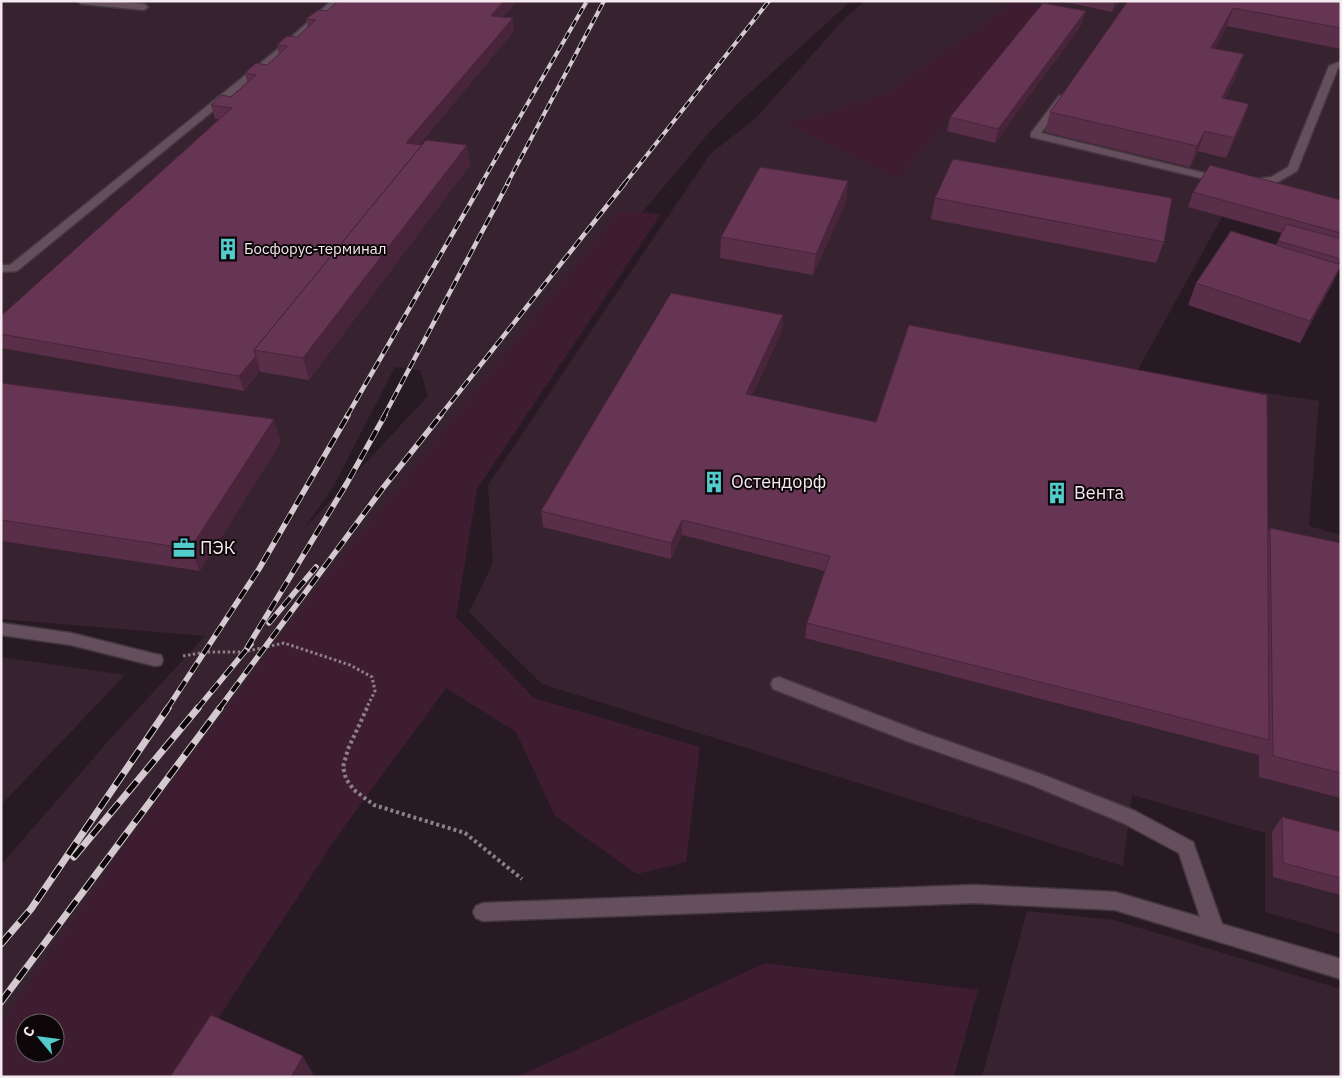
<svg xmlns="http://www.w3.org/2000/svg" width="1342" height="1078" font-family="'IBM Plex Sans',sans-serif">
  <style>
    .built { fill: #37232f; fill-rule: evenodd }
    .green { fill: #3e1d31; fill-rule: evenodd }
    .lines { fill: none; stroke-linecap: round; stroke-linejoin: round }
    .lane-casing { stroke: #44373f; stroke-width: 3 }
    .street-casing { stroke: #44373f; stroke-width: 3 }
    .path-far1 { stroke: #8d8187; stroke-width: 3; stroke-dasharray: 2.5 2.5; stroke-linecap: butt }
    .path { stroke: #8d8187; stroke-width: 4; stroke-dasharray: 3 3; stroke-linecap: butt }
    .lane { fill: #664f5c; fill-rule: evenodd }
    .street { fill: #664f5c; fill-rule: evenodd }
    .rail-far3-casing { stroke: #d3c9ce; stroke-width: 4 }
    .rail-far2-casing { stroke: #d3c9ce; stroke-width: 4.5 }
    .rail-far1-casing { stroke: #d3c9ce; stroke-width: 5.5 }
    .rail-casing { stroke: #d3c9ce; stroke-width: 7 }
    .rail-far3 { stroke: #0d070a; stroke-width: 2.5; stroke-dasharray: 7; stroke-linecap: butt }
    .rail-far2 { stroke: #0d070a; stroke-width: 3; stroke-dasharray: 9; stroke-linecap: butt }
    .rail-far1 { stroke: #0d070a; stroke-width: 4; stroke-dasharray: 11; stroke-linecap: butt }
    .rail { stroke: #0d070a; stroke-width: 5; stroke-dasharray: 14; stroke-linecap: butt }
    .wall { fill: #592e48 }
    .shaded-wall { fill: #48253b }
    .building { fill: #673554; stroke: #48253b }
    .labels { text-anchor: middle; stroke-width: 4; stroke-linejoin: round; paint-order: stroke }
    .far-poi-label { font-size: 15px; fill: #f3e9ee; stroke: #0d070a; text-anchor: start }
    .poi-label { font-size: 18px; fill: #f3e9ee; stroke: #0d070a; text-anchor: start }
  </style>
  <rect width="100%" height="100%" fill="#281a22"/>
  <path class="built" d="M1,1H851L733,108L707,135L450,442L1,1056V865L111,738L205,636L1,619ZM395,367L420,370L428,396L303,530L333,487Z
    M865,1H1341V250L1222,217L1136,373L1319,401L1309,526L1341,535V934L1265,912V833L1132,795L1123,866L542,684L469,612L493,563L488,485L710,154L756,118L844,19Z
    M1,657L125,675L1,805Z
    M1027,911L1114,920L1341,989V1077H982Z"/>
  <path class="green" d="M1015,1H1024L1040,7L899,179L786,124L883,95Z
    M620,211L661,214L477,489L456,617L534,698L700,747L686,862L637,874L555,816L516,732L446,688L336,838L180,1077H1V1023L124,847L305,604ZM25,1023H55V1053H25Z
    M765,963L978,990L954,1077H517Z"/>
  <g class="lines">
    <g class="lane-casing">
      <path id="lane" d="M77,1H110L144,4L148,7L144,10L81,4Z
        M331,1H340L285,52L17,271L1,272V265H10L279,48Z
        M1341,61V67L1338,68L1297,171L1278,182L1242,185L1241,183L1242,181L1271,177L1288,167L1329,66Z
        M1062,95L1067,98L1041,133L1225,178L1226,180L1221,183L1031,137V133L1059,96Z
        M779,677L919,731L1041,774L1135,811L1193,842L1222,924L1341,959V979L1115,910L975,903L483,921L476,918L473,912L476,906L483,903L975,885L1115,892L1200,917L1179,853L1123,823L1029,784L907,741L773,689L771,684L773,679Z"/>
    </g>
    <g class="street-casing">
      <path id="street" d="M1,623L71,633L155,654L161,655L163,660L161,665L155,666L71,645L1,635Z"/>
    </g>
    <path class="path-far1" d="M183,656L206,652H243L284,643L350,665L372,677L375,691L366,709"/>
    <path class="path" d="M367,708L348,749L343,767L346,779L354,790L374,805L465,833L522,879"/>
    <use href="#lane" class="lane"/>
    <use href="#street" class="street"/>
    <g class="rail-far3-casing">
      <path id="rail-far3" d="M481,184L587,1
        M507,184L604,1
        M624,184L769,1"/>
    </g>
    <g class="rail-far2-casing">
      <path id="rail-far2" d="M347,416L482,183
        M384,416L508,183
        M440,416L625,183"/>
    </g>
    <g class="rail-far1-casing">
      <path id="rail-far1" d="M269,623L316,567
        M247,648L347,483L385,415
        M167,709L259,569L348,415
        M197,709L251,644
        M219,709L383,488L441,415"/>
    </g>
    <g class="rail-casing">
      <path id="rail" d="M74,857L198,708
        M1,944L31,909L168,708
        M1,1002L220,708"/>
    </g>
    <use href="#rail-far3" class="rail-far3"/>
    <use href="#rail-far2" class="rail-far2"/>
    <use href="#rail-far1" class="rail-far1"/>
    <use href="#rail" class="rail"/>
  </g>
  <path class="wall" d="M1060,1H1120L1112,12Z
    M1128,1H1341V49L1227,26L1215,48L1237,74L1225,99L1242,124L1226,158L1198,151L1190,167L1045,132L1050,112Z
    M327,11L503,17L514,31L419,145H467L470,165L309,380L261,372L260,371L244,391L1,348V316L219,119H215L211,105L231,97L247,82L245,73L267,65L279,54L277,45L297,37L308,28L306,19Z
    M1082,24L995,143L947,131L950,117Z
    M848,181L846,202L813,275L720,258L721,237Z
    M1193,192L1341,200V259L1338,264L1341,266L1331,286L1300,343L1188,305L1196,283L1276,245L1282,233L1188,207Z
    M935,198L1164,242L1156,263L931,219Z
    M783,315L782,331L752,395L1268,532L1270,528L1341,543V798L1259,777V755L805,638L807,623L825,571L682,535L671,559L543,527L541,511Z
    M1,383L281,442L200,571L1,541Z
    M1282,817L1341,832V895L1273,877L1272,832Z"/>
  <path class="shaded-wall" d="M504,1H517L493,29L491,16Z
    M1115,1H1120L1112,12Z
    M1233,8L1227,26L1205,67L1211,48Z
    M1086,11L1082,24L995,143L998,129Z
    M513,18L514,31L408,158L406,143Z
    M1244,54L1237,74L1215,118L1222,98Z
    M1249,104L1242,124L1226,158L1234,138Z
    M1205,131L1198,151L1190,167L1197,146Z
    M467,145L470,165L309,380L303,358Z
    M848,181L846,202L813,275L816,254Z
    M1341,266L1331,286L1300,343L1310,321Z
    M783,315L782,331L745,409L746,394Z
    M256,356L260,371L244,391L239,376Z
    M274,419L281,442L200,571L190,549Z
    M682,520V535L671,559V543Z
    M303,1056L313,1074L311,1077H291Z"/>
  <path class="building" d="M338,1H504L491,16L513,18L406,143L422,145L254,350L256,356L239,376L1,334V316L232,108L211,105L222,95L231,97L256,75L245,73L256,63L267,65L288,46L277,45L287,36L297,37L316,20L306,19L318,10L327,11Z
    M1128,1H1341V28L1233,8L1211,48L1244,54L1222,98L1249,104L1234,138L1205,131L1197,146L1050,112Z
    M1043,3L1086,11L998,129L950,117Z
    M426,140L467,145L303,358L254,350Z
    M953,159L1172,198L1164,242L935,198Z
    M1210,165L1341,200V233L1193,192Z
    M760,167L848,181L816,254L721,237Z
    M1286,224L1341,239V259L1278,241Z
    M1231,231L1341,265L1310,321L1196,283Z
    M671,293L783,315L746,394L876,422L909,325L1267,395L1269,740L807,623L830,556L682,520L671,543L541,511Z
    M1,383L274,419L190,549L1,520Z
    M1270,528L1341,543V773L1273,756Z
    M1282,817L1341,832V878L1283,863Z
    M211,1015L303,1056L291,1077H170Z"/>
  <defs>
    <g id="building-bare" transform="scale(1.725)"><path d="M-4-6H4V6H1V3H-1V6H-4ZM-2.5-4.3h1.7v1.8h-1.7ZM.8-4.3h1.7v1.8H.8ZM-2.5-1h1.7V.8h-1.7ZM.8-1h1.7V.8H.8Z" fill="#52cdcc" stroke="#0d070a" stroke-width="2.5" paint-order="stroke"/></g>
    <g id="office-bare" transform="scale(1.725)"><path d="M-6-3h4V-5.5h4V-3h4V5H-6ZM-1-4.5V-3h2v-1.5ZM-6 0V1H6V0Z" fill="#52cdcc" stroke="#0d070a" stroke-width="2.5" paint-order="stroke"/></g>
  </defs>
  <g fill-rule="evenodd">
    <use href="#building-bare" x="228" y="249"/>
    <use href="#building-bare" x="714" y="482"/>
    <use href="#building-bare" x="1057" y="493"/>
    <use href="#office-bare" x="184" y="548"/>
  </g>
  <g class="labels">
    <g class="far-poi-label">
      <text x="244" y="254">Босфорус-терминал</text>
    </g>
    <g class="poi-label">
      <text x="731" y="488">Остендорф</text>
      <text x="1074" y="499">Вента</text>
      <text x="200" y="554">ПЭК</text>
    </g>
  </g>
  <rect width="1342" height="1078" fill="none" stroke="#f3e9ee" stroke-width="5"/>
  <g transform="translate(40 1038) rotate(299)"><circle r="24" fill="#0d070a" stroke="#696165"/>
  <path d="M0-4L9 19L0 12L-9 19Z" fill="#52cdcc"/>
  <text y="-8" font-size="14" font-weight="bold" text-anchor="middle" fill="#f3e9ee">С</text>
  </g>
</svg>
